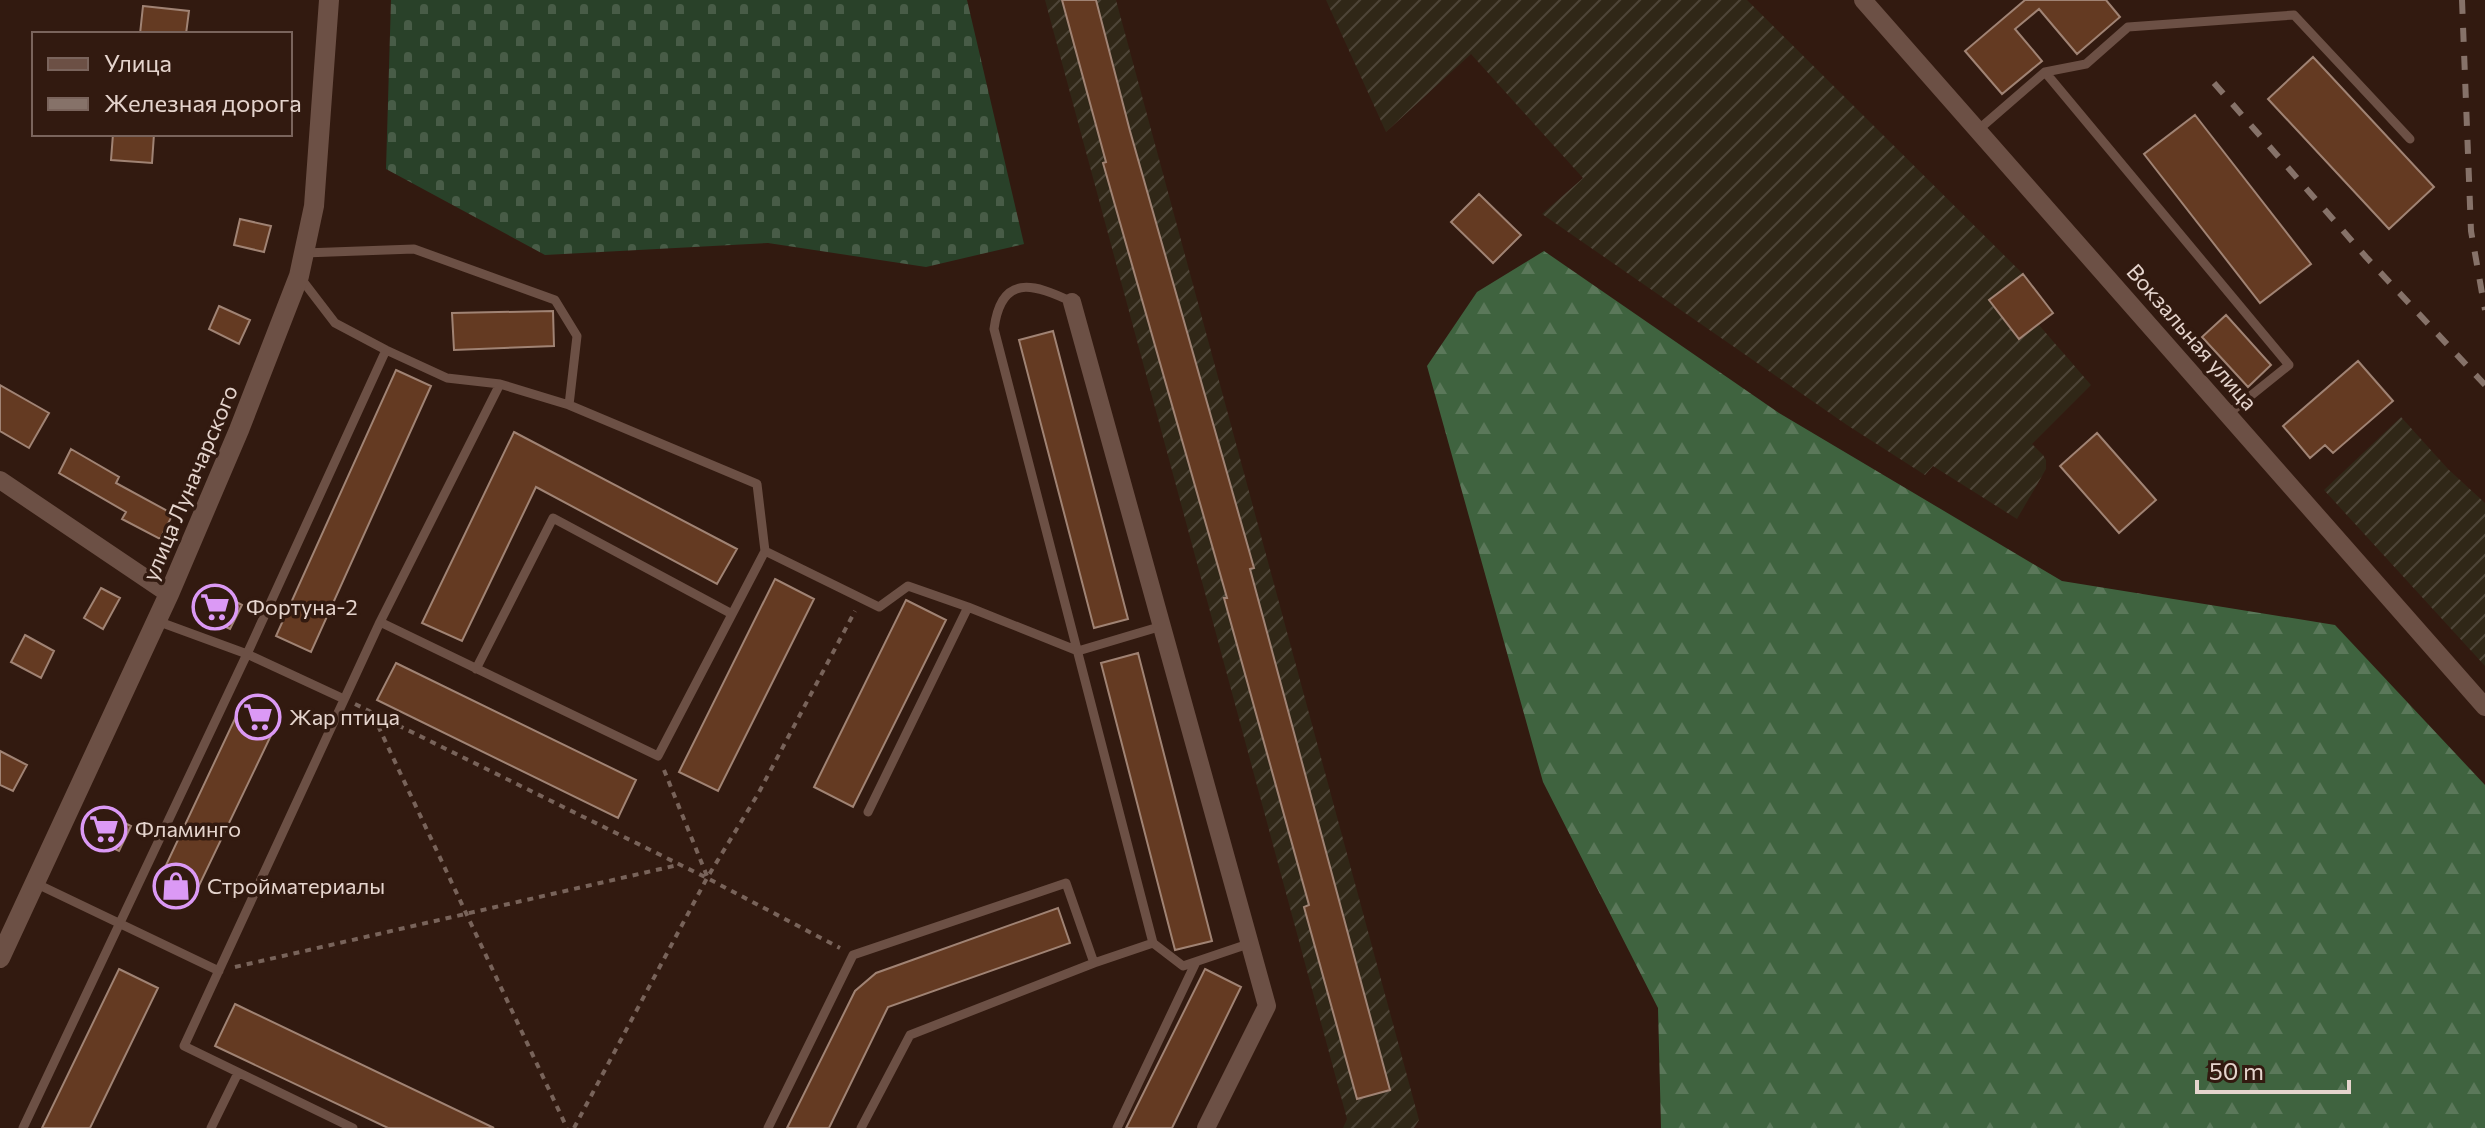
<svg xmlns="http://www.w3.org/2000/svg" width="2485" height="1128" font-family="Commissioner,sans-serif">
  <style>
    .industrial { fill: url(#industrial-furrows) }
    .forest { fill: url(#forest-firs) }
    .cemetery { fill: url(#cemetery-stones) }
    .building { fill: #643a22; stroke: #a08374; stroke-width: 2 }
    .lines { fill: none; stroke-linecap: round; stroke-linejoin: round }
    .path { stroke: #78635a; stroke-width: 4; stroke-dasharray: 6 6; stroke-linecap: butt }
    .service { stroke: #6c5045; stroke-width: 9 }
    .minor { stroke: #6c5045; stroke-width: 18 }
    .tertiary { stroke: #6c5045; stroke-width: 20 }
    .rail { stroke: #867269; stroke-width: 6; stroke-dasharray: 14 14; stroke-linecap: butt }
    .labels { text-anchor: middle; stroke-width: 7; stroke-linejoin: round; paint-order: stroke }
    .street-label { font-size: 22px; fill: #e5d4cd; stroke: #321a10 }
    .poi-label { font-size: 22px; fill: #e5d4cd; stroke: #321a10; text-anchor: start }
  </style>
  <defs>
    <pattern id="industrial-furrows" width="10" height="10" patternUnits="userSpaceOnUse" patternTransform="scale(2)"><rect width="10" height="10" fill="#302717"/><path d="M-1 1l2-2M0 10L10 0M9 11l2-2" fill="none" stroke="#4e4538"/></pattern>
    <pattern id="forest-firs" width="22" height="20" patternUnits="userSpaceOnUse" patternTransform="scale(2)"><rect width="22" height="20" fill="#3f633f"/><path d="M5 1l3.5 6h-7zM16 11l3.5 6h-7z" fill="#5b785a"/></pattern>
    <pattern id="cemetery-stones" width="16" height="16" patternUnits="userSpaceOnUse" patternTransform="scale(2)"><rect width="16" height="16" fill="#294129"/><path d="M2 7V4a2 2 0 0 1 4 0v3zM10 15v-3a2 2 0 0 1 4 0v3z" fill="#485c47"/></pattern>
  </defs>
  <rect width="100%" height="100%" fill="#321a10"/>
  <path class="industrial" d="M1045,0H1116L1419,1120L1414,1128H1343L1347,1119Z
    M1326,0H1747L2023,274L2053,313L2039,325L2091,385L2032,444L2043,455L2046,460V469L2017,519L1933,466L1925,475L1847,425L1542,214L1583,178L1471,54L1386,132Z
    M2401,417L2448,469L2485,503V666L2324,490Z"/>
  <path class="forest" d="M1544,251L1779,413L2062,581L2335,625L2485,785V1128H1661L1658,1008L1543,782L1427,366L1477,292Z"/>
  <path class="cemetery" d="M391,0H967L1024,244L926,267L768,243L545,255L386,169Z"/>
  <path class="building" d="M1062,0H1096L1130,131L1254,568L1250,569L1390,1090L1357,1099L1304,907L1309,905L1224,598H1227L1103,163L1106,162Z
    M2025,0H2106L2120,17L2077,54L2039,9L2015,29L2042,61L2002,94L1965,51Z
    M143,6L189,11L186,34H140Z
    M2313,57L2434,187L2389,229L2268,99Z
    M2195,115L2311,264L2260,303L2144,154Z
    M113,134H154L152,163L111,160Z
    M1479,194L1521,235L1493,263L1451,222Z
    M240,219L271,226L264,252L234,245Z
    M2023,274L2053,313L2019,339L1989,300Z
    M219,306L250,320L239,344L209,329Z
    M553,311L554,346L454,350L452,313Z
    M2226,315L2271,365L2248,387L2202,337Z
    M1053,331L1128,619L1094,628L1019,340Z
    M2358,361L2393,401L2333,453L2325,445L2310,458L2283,426Z
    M396,370L431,386L311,652L276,636Z
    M0,385L49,413L29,448L0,431Z
    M514,432L737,549L717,584L536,487L462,641L422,623Z
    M2097,433L2156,500L2119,533L2060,466Z
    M71,449L119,477L116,483L173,514L160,539L122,519L126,512L59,473Z
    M775,579L814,599L718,791L679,772Z
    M101,588L120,598L103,629L84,618Z
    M222,594L242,605L230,629L209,619Z
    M906,600L946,620L853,807L814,787Z
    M25,635L54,651L41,678L11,662Z
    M1138,653L1212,941L1175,950L1101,663Z
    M396,663L636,780L618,818L377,700Z
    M240,708L276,725L195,894L160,878Z
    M0,751L27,765L13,791L0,785Z
    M110,816L131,826L119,851L98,841Z
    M1058,908L1070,943L888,1007L829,1128H787L855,991L876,973Z
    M119,969L158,988L90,1128H42Z
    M1205,969L1241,987L1172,1128H1126Z
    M235,1004L494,1128H388L215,1046Z"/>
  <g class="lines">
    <path class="path" d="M355,704L707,878L840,948
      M373,715L567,1128
      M664,770L707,876
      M235,967L678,865
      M574,1128L707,878L758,794L855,611"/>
    <path class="service" d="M2045,72L2289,365L2228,414
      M1978,130L2045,72L2086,64L2128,27L2294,15L2410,139
      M304,253L414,249L555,300L577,336L569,405
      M1072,302C1033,283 1001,274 994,329L1153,943
      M765,551L879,607L908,586L968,607L1078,651L1162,626
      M157,621L247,654L344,699
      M380,622L500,384
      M476,669L553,518L732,614
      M868,812L968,607
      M35,883L219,971
      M23,1128L247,654L386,350L335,323L299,276
      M211,1128L238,1073
      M353,1128L184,1046L380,622L658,756L765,551L757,484L569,405L500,384L447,378L386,350
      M768,1128L853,955L1066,883L1094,963
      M861,1128L910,1035L1094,963L1153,943L1183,966L1251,943
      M1117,1128L1196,962"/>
    <path class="minor" d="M1863,0L2485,707
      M1072,302L1267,1006L1206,1128
      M0,480L169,594"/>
    <path class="tertiary" d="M0,958L169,594L239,430L299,276L314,206L329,0"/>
    <path class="rail" d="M2462,0L2471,231L2485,310
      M2214,83L2366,257L2485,385"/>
  </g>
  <defs>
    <g id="supermarket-ring" transform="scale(2.3)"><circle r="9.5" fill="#321a10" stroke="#db99f5" stroke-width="1.5"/><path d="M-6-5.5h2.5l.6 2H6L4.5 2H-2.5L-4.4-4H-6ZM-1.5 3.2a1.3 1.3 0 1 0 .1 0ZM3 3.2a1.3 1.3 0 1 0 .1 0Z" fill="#db99f5"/></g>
    <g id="shop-ring" transform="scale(2.3)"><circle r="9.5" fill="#321a10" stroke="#db99f5" stroke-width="1.5"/><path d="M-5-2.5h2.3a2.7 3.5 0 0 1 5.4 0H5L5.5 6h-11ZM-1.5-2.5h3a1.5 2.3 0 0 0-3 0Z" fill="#db99f5"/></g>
  </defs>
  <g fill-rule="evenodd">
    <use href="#supermarket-ring" x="215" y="607"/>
    <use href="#supermarket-ring" x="258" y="717"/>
    <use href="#supermarket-ring" x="104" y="829"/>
    <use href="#shop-ring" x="176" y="886"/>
  </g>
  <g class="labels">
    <g class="street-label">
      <text transform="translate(2192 337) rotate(49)" y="8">Вокзальная улица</text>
      <text transform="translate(190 483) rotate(-67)" y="8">улица Луначарского</text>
    </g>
    <g class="poi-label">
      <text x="246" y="615">Фортуна-2</text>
      <text x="289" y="725">Жар птица</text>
      <text x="135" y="837">Фламинго</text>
      <text x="207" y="894">Стройматериалы</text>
    </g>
  </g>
  <rect x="32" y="32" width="260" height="104" fill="#321a10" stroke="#7a645c" stroke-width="2"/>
  <rect x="48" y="58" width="40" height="12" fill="#6c5045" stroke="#7a645c" stroke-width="2"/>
  <text x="104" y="72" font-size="24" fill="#e5d4cd">Улица</text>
  <rect x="48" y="98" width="40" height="12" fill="#867269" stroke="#7a645c" stroke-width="2"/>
  <text x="104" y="112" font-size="24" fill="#e5d4cd">Железная дорога</text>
  <path d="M2197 1080v12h152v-12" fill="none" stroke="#e5d4cd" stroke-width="4"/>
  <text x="2209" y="1080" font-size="24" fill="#e5d4cd" stroke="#321a10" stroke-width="6" paint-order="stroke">50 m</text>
</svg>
